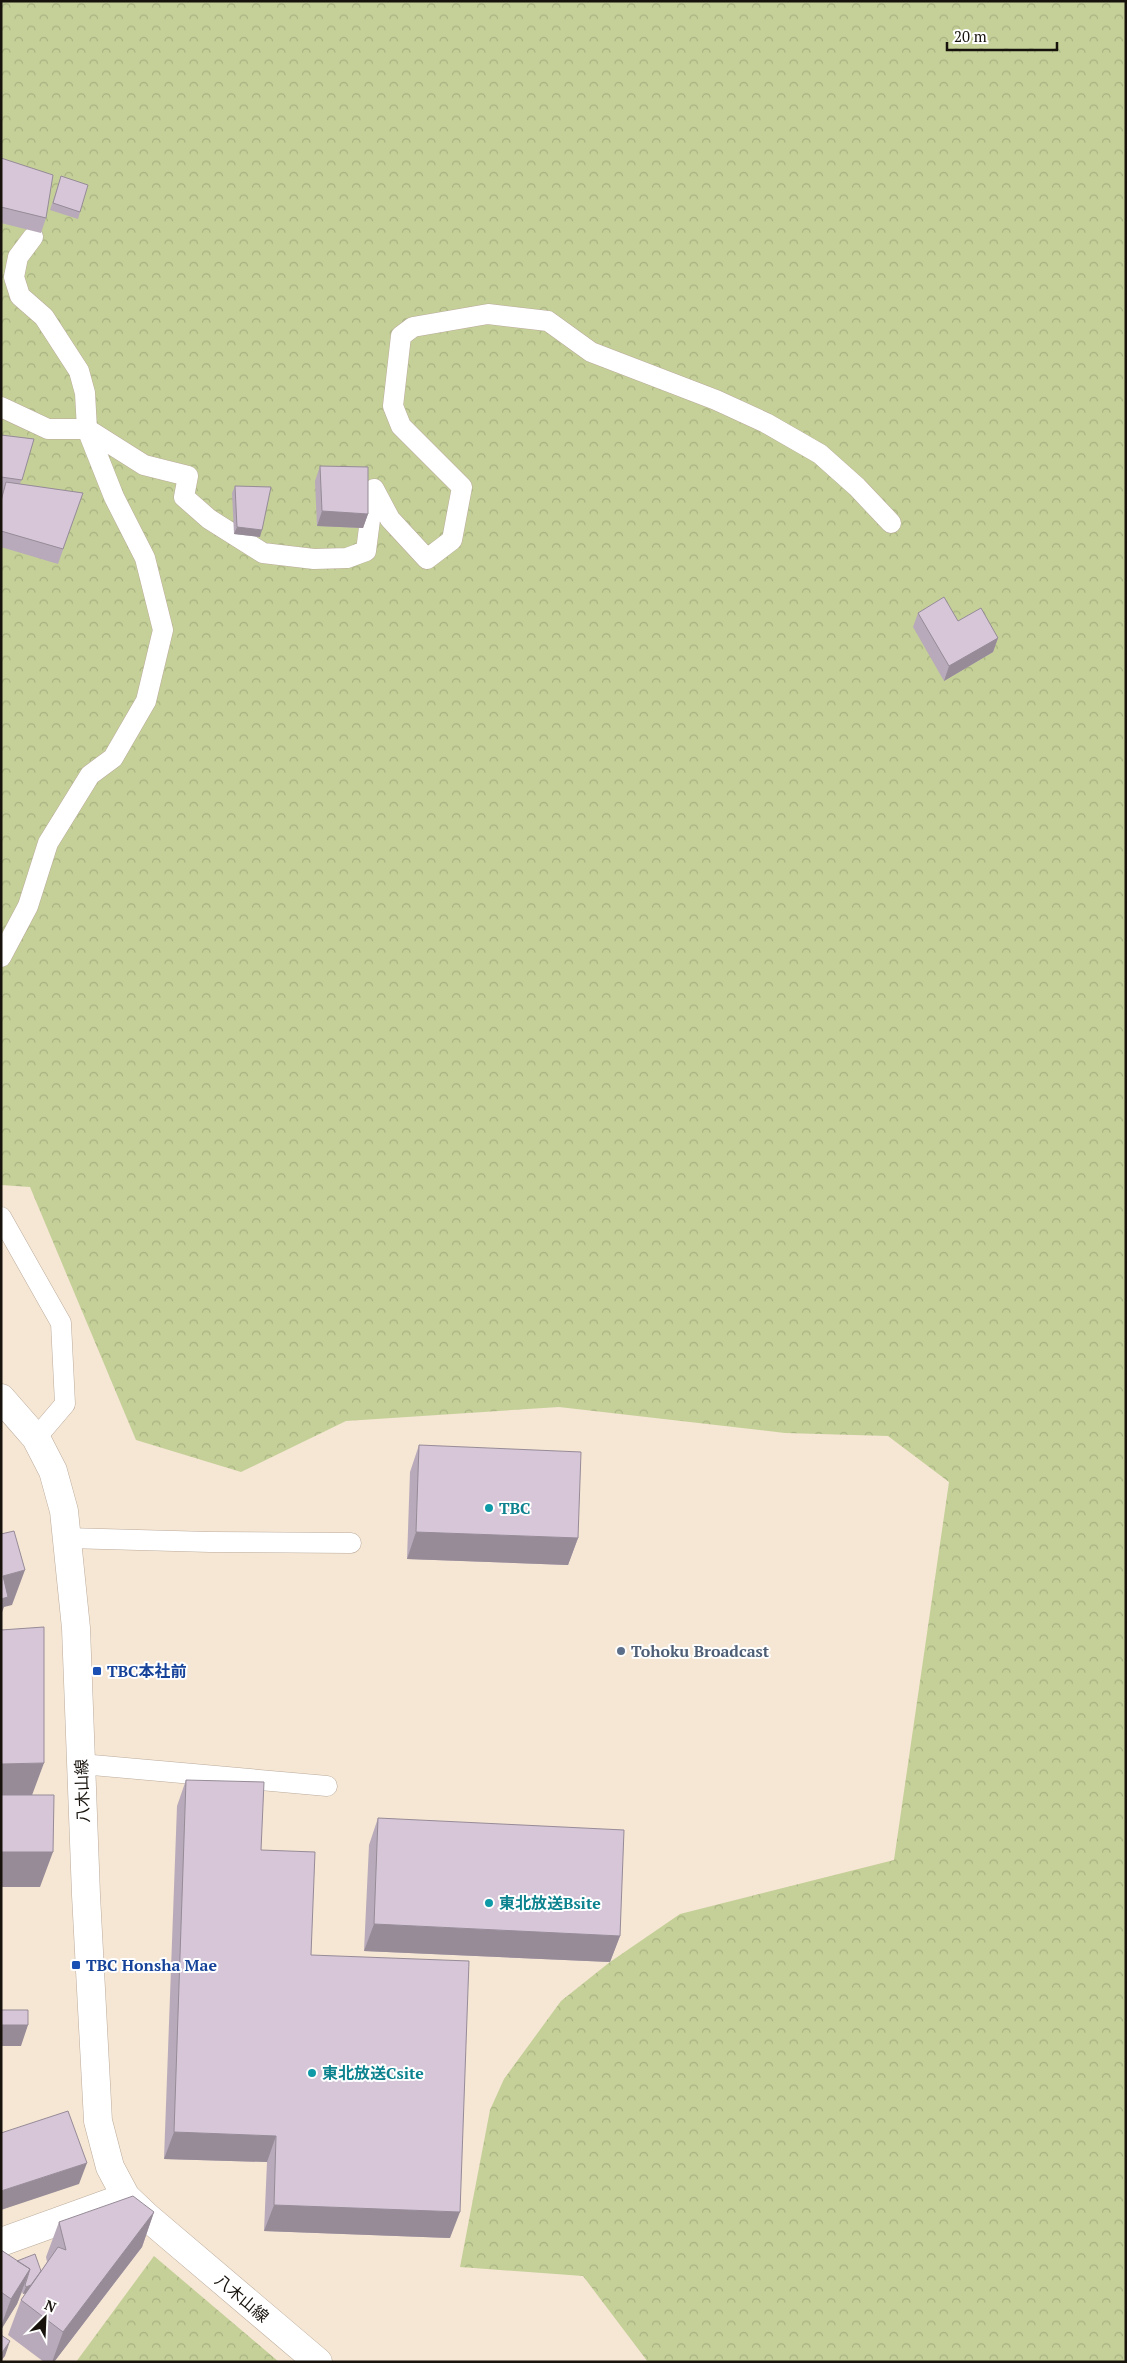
<svg xmlns="http://www.w3.org/2000/svg" width="1127" height="2363" font-family="'PT Serif','Noto Sans JP',serif">
  <style>
    .forest { fill: url(#forest-crowns) }
    .lines { fill: none; stroke-linecap: round; stroke-linejoin: round }
    .lane-casing { stroke: #bbab9b; stroke-width: 21 }
    .secondary-casing { stroke: #bbab9b; stroke-width: 29 }
    .lane { stroke: #fff; stroke-width: 20 }
    .secondary { stroke: #fff; stroke-width: 28 }
    .wall { fill: #b8aaba }
    .shaded-wall { fill: #968b97 }
    .building { fill: #d6c6d8; stroke: #968b97 }
    .culture-dot { fill: #0f9aa8; stroke: #fff; stroke-width: 2 }
    .service-dot { fill: #5c6f8a; stroke: #fff; stroke-width: 2 }
    .transit-dot { fill: #1a4fb4; stroke: #fff; stroke-width: 2 }
    .labels { text-anchor: middle; stroke-width: 4; stroke-linejoin: round; paint-order: stroke }
    .culture-label { font-size: 16px; font-weight: bold; fill: #0d838f; stroke: #fff; text-anchor: start }
    .service-label { font-size: 16px; font-weight: bold; fill: #4e5e75; stroke: #fff; text-anchor: start }
    .transit-label { font-size: 16px; font-weight: bold; fill: #164399; stroke: #fff; text-anchor: start }
    .street-label { font-size: 16px; fill: #17120c; stroke: #fff }
  </style>
  <defs>
    <pattern id="forest-crowns" width="20" height="18" patternUnits="userSpaceOnUse" patternTransform="scale(1.25)"><rect width="20" height="18" fill="#c4d098"/><path d="M2 6a3 3 0 1 1 6 0M12 15a3 3 0 1 1 6 0" fill="none" stroke="#a8b282"/></pattern>
  </defs>
  <rect width="100%" height="100%" fill="#f6e6d4"/>
  <path class="forest" d="M1,1H1126V2362H648L583,2276L460,2267L490,2110L504,2079L561,2001L610,1962L680,1914L894,1860L949,1482L888,1436L785,1433L559,1407L346,1421L241,1472L136,1440L30,1187L1,1185Z
    M154,2256L279,2362H76Z"/>
  <g class="lines">
    <g class="lane-casing">
      <path id="lane" d="M1,407L48,429H87L144,465L188,476L184,497L209,519L263,553L314,559L347,558L366,551L374,489L390,519L427,559L452,540L462,487L401,426L393,406L401,336L413,327L488,314L548,321L591,352L716,400L766,423L820,454L857,487L891,523
        M1,957L28,906L48,843L90,775L113,758L146,701L163,630L145,558L114,497L87,429L85,393L79,371L44,317L20,296L14,277L18,257L33,237
        M1,1217L61,1323L65,1404L36,1438
        M67,1538L210,1542L351,1543
        M81,1764L327,1786"/>
    </g>
    <g class="secondary-casing">
      <path id="secondary" d="M1,1398L36,1438L53,1471L64,1511L76,1628L86,1895L98,2121L110,2167L126,2197L146,2216L318,2362
        M1,2242L126,2197"/>
    </g>
    <use href="#lane" class="lane"/>
    <use href="#secondary" class="secondary"/>
  </g>
  <path class="wall" d="M1,158L46,218L41,233L1,223Z
    M61,176L80,212L78,219L50,210Z
    M1,435L34,439L20,484L83,493L58,564L1,547V495L2,492H1Z
    M320,466L368,514L363,528L317,526L315,481Z
    M235,486L260,537L234,534L232,493Z
    M918,613L958,621L998,638L993,652L944,681L913,627Z
    M419,1445L578,1538L568,1565L407,1559L410,1472Z
    M186,1780L311,1955L450,2238L264,2231L267,2162L164,2159L177,1806Z
    M378,1818L620,1936L610,1962L364,1951L369,1845Z
    M154,2212L142,2247L54,2362H44L8,2335L21,2300L25,2294H23L22,2292L17,2304L1,2329V2250L17,2261L41,2271L47,2262L46,2257L59,2222Z"/>
  <path class="shaded-wall" d="M322,511L368,514L363,528L317,526Z
    M237,527L262,530L260,537L234,534Z
    M998,638L993,652L944,681L949,666Z
    M416,1532L578,1538L568,1565L407,1559Z
    M25,1570L12,1605L4,1607L1,1615V1579L3,1576Z
    M44,1763L31,1798L1,1799V1764Z
    M1,1852H53L40,1887H1Z
    M374,1924L620,1936L610,1962L364,1951Z
    M1,2025H28L21,2046H1Z
    M174,2132L276,2136L267,2162L164,2159Z
    M87,2163L79,2184L1,2210V2191Z
    M274,2205L460,2212L450,2238L264,2231Z
    M154,2212L142,2247L54,2362H52L63,2332Z
    M30,2269L17,2304L1,2330V2326L11,2299Z
    M45,2280L42,2288L23,2294L26,2287Z
    M10,2341L5,2356L1,2361V2354Z"/>
  <path class="building" d="M1,158L53,175L46,218L1,207Z
    M61,176L88,185L80,212L53,203Z
    M1,435L34,439L22,480L1,477Z
    M320,466L368,467V514L322,511Z
    M6,482L83,493L63,549L1,531V501Z
    M235,486L271,487L262,530L237,527Z
    M944,597L958,621L981,608L998,638L949,666L918,613Z
    M419,1445L581,1452L578,1538L416,1532Z
    M14,1531L25,1570L3,1576L8,1597L1,1599V1534Z
    M44,1627V1763L1,1764V1630Z
    M186,1780L264,1782L261,1850L315,1852L311,1955L469,1961L460,2212L274,2205L276,2136L174,2132Z
    M1,1795H54L53,1852H1Z
    M378,1818L624,1830L620,1936L374,1924Z
    M1,2010H28V2025H1Z
    M68,2111L87,2163L1,2191V2133Z
    M133,2196L154,2212L63,2332L21,2300L58,2247L66,2250L59,2222Z
    M1,2250L30,2269L11,2299L1,2292Z
    M35,2254L41,2271L31,2285L26,2287L25,2285L30,2269L17,2261Z
    M1,2335L10,2341L1,2354Z"/>
  <g class="culture-dot">
    <circle cx="489" cy="1508" r="5"/>
    <circle cx="489" cy="1903" r="5"/>
    <circle cx="312" cy="2073" r="5"/>
  </g>
  <circle class="service-dot" cx="621" cy="1651" r="5"/>
  <g class="transit-dot">
    <rect x="92" y="1666" width="10" height="10" rx="2.5"/>
    <rect x="71" y="1960" width="10" height="10" rx="2.5"/>
  </g>
  <g class="labels">
    <g class="culture-label">
      <text x="499" y="1514">TBC</text>
      <text x="499" y="1909">東北放送Bsite</text>
      <text x="322" y="2079">東北放送Csite</text>
    </g>
    <g class="service-label">
      <text x="631" y="1657">Tohoku Broadcast</text>
    </g>
    <g class="transit-label">
      <text x="107" y="1677">TBC本社前</text>
      <text x="86" y="1971">TBC Honsha Mae</text>
    </g>
    <g class="street-label">
      <text transform="translate(82 1791) rotate(-92)" y="6">八木山線</text>
      <text transform="translate(242 2298) rotate(40)" y="6">八木山線</text>
    </g>
  </g>
  <rect width="1127" height="2363" fill="none" stroke="#17120c" stroke-width="5"/>
  <g transform="translate(45 2318) rotate(24)" stroke="#ffffff" stroke-width="4" paint-order="stroke">
  <path d="M0-4L9 19L0 12L-9 19Z" fill="#17120c"/>
  <text y="-8" font-size="14" font-weight="bold" text-anchor="middle" fill="#17120c">N</text>
  </g>
  <path d="M947 42v8h110v-8" fill="none" stroke="#17120c" stroke-width="2.5"/>
  <text x="954" y="42" font-size="15" fill="#17120c" stroke="#ffffff" stroke-width="4" paint-order="stroke">20 m</text>
</svg>
